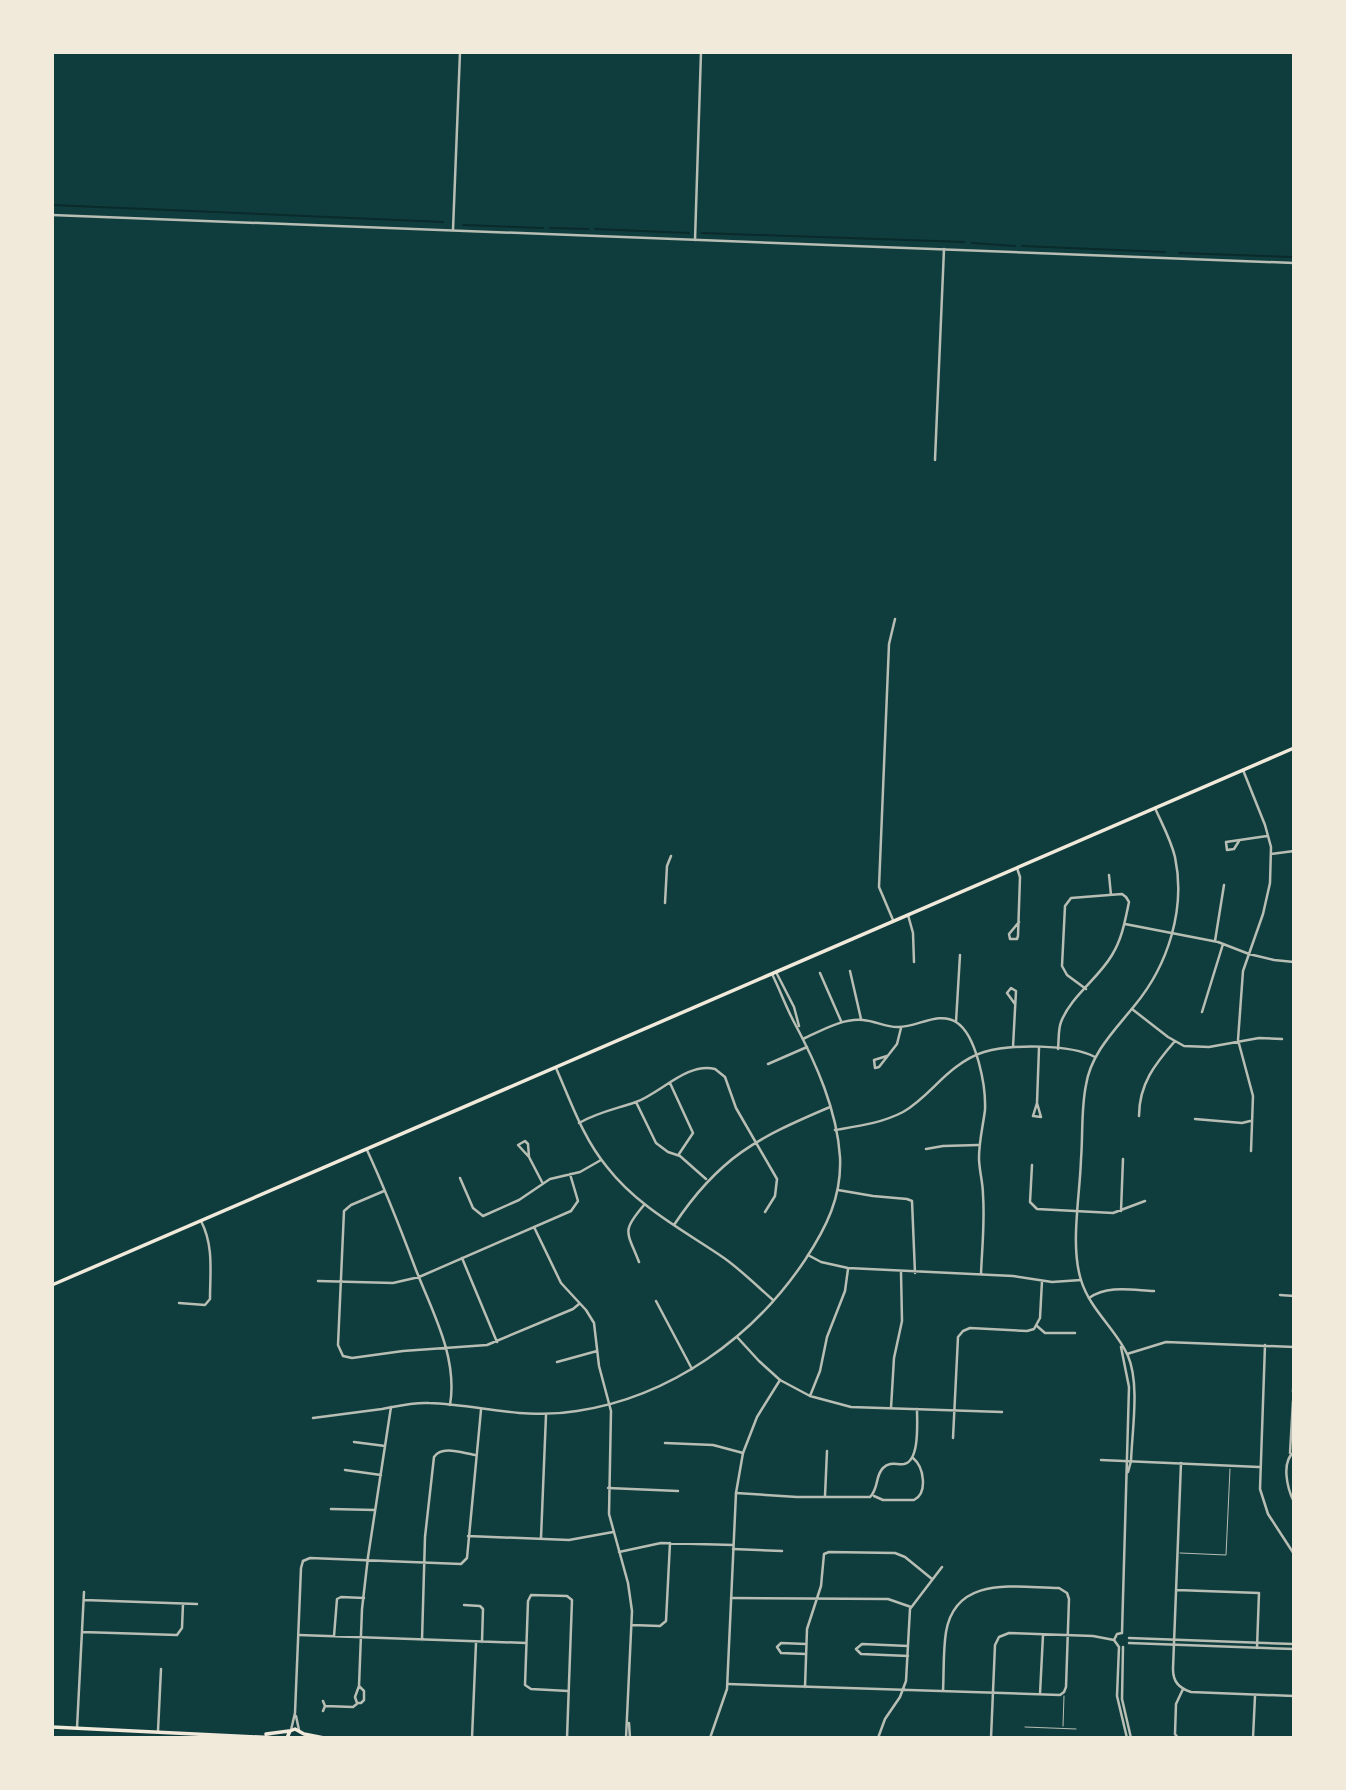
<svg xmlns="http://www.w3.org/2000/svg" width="1346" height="1790" font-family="'Archivo Narrow',sans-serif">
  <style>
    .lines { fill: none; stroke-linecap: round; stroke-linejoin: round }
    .stream { stroke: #0a2a2b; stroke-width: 2 }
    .service { stroke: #b8beb3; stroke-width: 1 }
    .minor { stroke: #b8beb3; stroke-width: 2.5 }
    .tertiary { stroke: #b8beb3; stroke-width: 2.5 }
    .secondary { stroke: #f1e9da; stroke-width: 3.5 }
  </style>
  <rect width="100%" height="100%" fill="#0f3d3e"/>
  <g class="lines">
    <path class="stream" d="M52,205L443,222
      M463,225L543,228
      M550,228L588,229
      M595,229L689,233
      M702,233L964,242
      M972,243L1015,246
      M1022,246L1165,252
      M1179,253L1294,257"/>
    <path class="service" d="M1180,1553L1226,1555L1230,1469
      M1063,1726L1064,1696
      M1025,1727L1076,1729"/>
    <path class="minor" d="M453,230L460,52
      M695,240L701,52
      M935,460L944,249
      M1243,770L1265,825L1271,847L1270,883L1263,914L1243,971L1238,1040L1253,1096L1251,1151
      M1239,841L1234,849L1227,850L1226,842L1267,836
      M1271,854L1294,851
      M1017,868L1020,877L1018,936L1017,939H1010L1009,934L1019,922
      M1109,875L1111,895
      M665,903L667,866L671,856
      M908,915L913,933L914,962
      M893,920L879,887L889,644L895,619
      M1125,924L1218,942L1249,954L1274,960L1294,962
      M1215,941L1224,885
      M850,971L861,1019
      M820,973L841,1021
      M1132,1009L1168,1037L1184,1046L1209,1047L1259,1038L1282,1039
      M1202,1012L1223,944
      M956,1022L960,955
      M803,1039C821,1031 842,1018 863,1020C876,1021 887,1028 899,1027C917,1027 939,1011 956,1022C977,1035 986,1087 985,1110C983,1126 979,1141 979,1158C979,1170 983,1182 983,1195C985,1221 982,1248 981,1274
      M1013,1047L1016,991L1011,988L1007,993L1015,1004
      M1058,1049C1059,1040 1058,1030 1061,1022C1071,996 1098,979 1112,955C1122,939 1125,921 1129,902L1126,897L1122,894L1071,898L1065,906L1062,966L1067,975L1086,989
      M887,1056L874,1060L875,1068L879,1067L897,1044L901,1028
      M768,1064L807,1047
      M556,1068C571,1102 583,1138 607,1167C638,1207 683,1230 724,1258C741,1270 757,1286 773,1300
      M670,1083L693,1133L679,1154
      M636,1102L656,1143L668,1152L680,1156L706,1179
      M1037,1103L1033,1116L1041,1117L1037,1103L1039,1048
      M1139,1116C1139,1084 1155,1064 1175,1041
      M1195,1119L1242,1123L1250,1121
      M579,1123C598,1112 616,1109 636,1102C661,1093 687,1062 715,1069L725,1077L736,1108L777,1179L775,1196L765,1212
      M835,1130C859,1126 882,1123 903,1112C924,1100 937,1081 956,1067C964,1061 974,1055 984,1052C1012,1044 1070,1044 1095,1057
      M926,1149L943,1146L978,1145
      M367,1150C385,1189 401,1230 416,1270C433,1313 458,1358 450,1405
      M529,1157L528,1144L525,1141L518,1145L529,1157L542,1182
      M1032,1165L1030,1202L1037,1209L1113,1213L1145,1201
      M460,1178L473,1208L483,1216L519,1200L550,1179L580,1172L601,1160
      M838,1190L873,1196L907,1199L912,1201L915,1273
      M384,1191L351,1205L344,1211L338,1345L343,1356L352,1358L403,1351L487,1345L573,1309L579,1304
      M1121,1211L1123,1159
      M674,1225C719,1157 757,1138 830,1107
      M534,1227L561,1283L586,1310L594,1323L599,1366L611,1411L609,1514L628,1583L632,1611L626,1738
      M808,1255L821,1262L848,1268L1013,1276L1052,1282L1081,1280
      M462,1258L497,1342
      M639,1262C627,1231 621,1232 644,1205
      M318,1281L393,1283L419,1277L571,1211L578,1201L570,1174
      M1280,1295L1294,1296
      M1089,1298C1108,1285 1131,1290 1154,1291
      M656,1301L692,1369
      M179,1303L205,1305L210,1299C210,1272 214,1246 201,1221
      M1037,1326L1045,1333H1075
      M1265,1345L1260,1489L1268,1514L1294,1554
      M1127,1354L1166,1342L1294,1347
      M557,1362L597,1351
      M780,1380L810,1396L851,1407L1002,1412
      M1293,1392L1294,1371
      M810,1396L820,1371L827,1337L845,1291L848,1269
      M891,1408L894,1358L902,1321L901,1272
      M953,1438L958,1337L963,1331L970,1328L1027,1331L1034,1329L1040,1318L1042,1281
      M354,1442L385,1446
      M665,1443L713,1445L743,1453
      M1294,1452C1281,1462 1287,1488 1294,1502
      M1290,1453L1293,1401
      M1101,1460L1259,1467
      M1181,1463L1173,1669C1173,1682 1179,1688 1191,1692L1294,1696
      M345,1470L381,1475
      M608,1488L678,1491
      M736,1493L797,1497H870C879,1488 875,1476 883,1468C890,1461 897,1465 904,1464C920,1461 917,1422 917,1409
      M825,1496L827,1451
      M874,1496L883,1500H914C928,1493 924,1467 913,1458
      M331,1509L375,1510
      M468,1536L569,1540L613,1532
      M541,1538L546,1415
      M733,1549L782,1551
      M619,1552L661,1543L733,1545
      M303,1561L310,1558L461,1564L467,1558L481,1410
      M1177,1590L1259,1593L1257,1648
      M731,1598L888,1599L911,1607
      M84,1600L197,1604
      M464,1605L480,1606L483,1609L482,1642
      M632,1625L660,1626L666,1621L670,1543
      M82,1632L177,1635L182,1628L183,1604
      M299,1635L526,1643
      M334,1636L337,1599L341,1597L364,1598
      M422,1640L425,1537L434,1457C442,1445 462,1453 475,1455
      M908,1646L862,1644L856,1649L861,1654L908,1656
      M806,1654L781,1653L777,1647L781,1643L806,1644
      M728,1684L1060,1695L1064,1692L1066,1687L1069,1599L1067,1593L1059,1588C1017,1588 956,1574 946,1632C943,1651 944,1672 943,1691
      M359,1686L364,1691V1700L361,1703H357L355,1697L359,1686L362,1609L368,1557L391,1407
      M805,1687L807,1629L821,1586L824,1554L829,1552L895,1553L905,1557L932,1579
      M1040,1694L1043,1635
      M325,1706L353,1707L358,1703
      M323,1711L325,1706L323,1701
      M629,1723L630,1738
      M77,1728L84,1592
      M158,1731L161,1669
      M472,1738L476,1643
      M567,1738L572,1600L567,1596L531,1595L528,1601L525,1685L531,1689L568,1691
      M878,1738L885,1719L900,1697L906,1681L910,1609L942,1567
      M991,1738L995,1645L999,1637L1009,1633L1093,1636L1114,1640
      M1178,1738L1175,1734L1176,1704L1183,1689
      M1253,1738L1255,1696"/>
    <path class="tertiary" d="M52,215L1294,263
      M776,972L794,1007L799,1026
      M1121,1347L1129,1387L1122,1633
      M313,1418C336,1415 359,1412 382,1409C398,1406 413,1402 429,1403C481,1405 524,1420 577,1411C670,1397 753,1338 805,1260C826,1228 842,1197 840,1157C837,1110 816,1063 794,1022C786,1007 780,990 772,974
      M1128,1472L1131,1461C1132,1431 1140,1384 1128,1356C1117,1330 1090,1310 1081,1280C1070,1245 1080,1196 1081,1159C1083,1135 1081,1109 1086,1085C1091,1053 1115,1030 1135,1005C1168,965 1186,909 1175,857C1171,840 1162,824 1155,808
      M1122,1633L1117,1634L1114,1640L1119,1647L1117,1696L1127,1738
      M1129,1638L1294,1644
      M1129,1643L1294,1649
      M1123,1647L1122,1699L1131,1738
      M296,1716L299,1730
      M291,1730L295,1713L301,1568L303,1561
      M710,1738L727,1689L736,1493L743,1453L757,1417L780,1380L759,1361L737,1337"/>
    <path class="secondary" d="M52,1285L1294,748
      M52,1727L278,1738
      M266,1734L289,1731
      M287,1738L290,1731L295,1729L304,1734L324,1738"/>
  </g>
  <rect width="1346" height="1790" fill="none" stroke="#f1e9da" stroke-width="108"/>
</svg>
